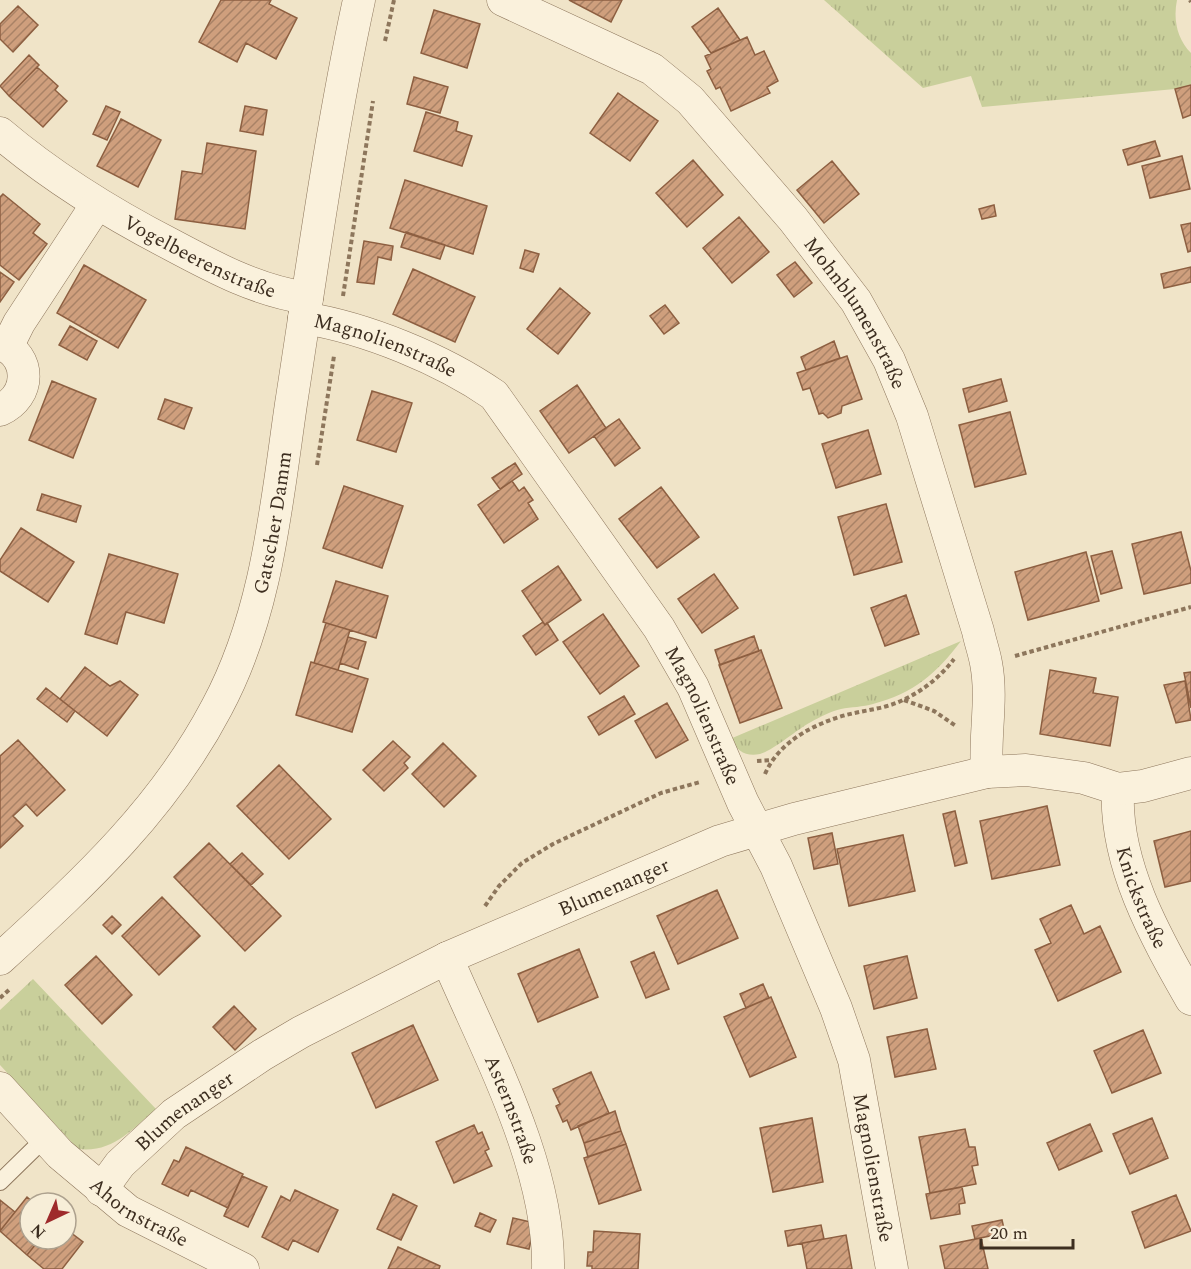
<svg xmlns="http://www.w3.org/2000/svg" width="1191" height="1269" font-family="Spectral,serif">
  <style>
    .grass { fill: url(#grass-tufts) }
    .building { fill: url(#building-hatch); stroke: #8d5f41; stroke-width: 1.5 }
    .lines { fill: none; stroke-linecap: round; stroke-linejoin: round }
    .lane-casing { stroke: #8d765c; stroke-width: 18 }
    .street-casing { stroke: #8d765c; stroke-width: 33 }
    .path { stroke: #8d765c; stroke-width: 4; stroke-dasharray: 4.5 3; stroke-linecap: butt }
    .lane { stroke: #faf1dc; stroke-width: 16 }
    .street { stroke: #faf1dc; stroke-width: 32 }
    .labels { text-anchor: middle; stroke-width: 6; stroke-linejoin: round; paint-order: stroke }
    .street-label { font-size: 20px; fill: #3d2e20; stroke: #f7eed8 }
  </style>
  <defs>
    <pattern id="grass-tufts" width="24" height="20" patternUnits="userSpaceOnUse" patternTransform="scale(1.5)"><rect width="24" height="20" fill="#c9cf9b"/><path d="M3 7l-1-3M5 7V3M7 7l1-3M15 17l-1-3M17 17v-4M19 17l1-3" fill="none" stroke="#aeb285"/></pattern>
    <pattern id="building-hatch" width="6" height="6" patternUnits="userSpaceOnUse" patternTransform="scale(1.5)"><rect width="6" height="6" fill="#cf9f7d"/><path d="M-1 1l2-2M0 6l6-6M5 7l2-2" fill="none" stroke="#a98266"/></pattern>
  </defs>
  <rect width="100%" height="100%" fill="#f0e4c8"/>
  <path class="grass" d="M824,0H1177C1173,19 1177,39 1191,53V85L1175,89L982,107L971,76L923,88Z
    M961,641C936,674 914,693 873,704C863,707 851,707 841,709C831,711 820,717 811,722C796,730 774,750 760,754C746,757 737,751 730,739Z
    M33,979L156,1109C131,1130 113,1153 78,1149L0,1065V1010Z"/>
  <path class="building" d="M221,0H271L269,4L297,18L276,59L246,43L237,62L199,42Z
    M569,0H622L611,22Z
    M18,6L38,25L13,52L0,39V24Z
    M718,8L740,40L711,53L692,27Z
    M434,10L480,24L467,68L421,53Z
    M747,37L755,55L764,51L778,81L767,87L770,93L731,111L720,87L716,89L707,71L711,69L705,56Z
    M29,55L39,65L9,96L0,86Z
    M37,67L58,86L55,90L67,101L43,127L9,96Z
    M414,77L448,87L440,113L407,104Z
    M1191,85V115L1183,118L1175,89Z
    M618,93L658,121L630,161L590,133Z
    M106,106L120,112L107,140L93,134Z
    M245,106L267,110L263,135L240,131Z
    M426,112L458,122L456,131L472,136L462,166L414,151Z
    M121,119L161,140L138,187L97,166Z
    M1155,141L1160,156L1128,165L1123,150Z
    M207,143L256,151L245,229L175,219L182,171L202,174Z
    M1182,156L1190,189L1150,198L1142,166Z
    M693,160L723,195L687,227L656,193Z
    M832,161L859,194L824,223L797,190Z
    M405,180L487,206L473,254L390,228Z
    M3,194L40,224L33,233L47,244L19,280L0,265V197Z
    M994,205L996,216L982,219L979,209Z
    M739,217L769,252L732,283L703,248Z
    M1191,223V251L1188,252L1181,225Z
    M406,232L445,245L440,259L401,247Z
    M364,241L393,246L391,260L378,257L374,284L357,282Z
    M525,250L539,254L533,272L520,268Z
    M795,262L812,283L794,297L777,275Z
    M84,265L146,300L118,348L57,313Z
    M1191,267V282L1164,288L1161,274Z
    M413,269L475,297L455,342L393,314Z
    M0,272L14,282L0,302Z
    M560,288L590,313L558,354L527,329Z
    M665,305L679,323L664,334L650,316Z
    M70,326L97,341L87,360L59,345Z
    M834,341L840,358L806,370L801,357Z
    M847,356L862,399L842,406L841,413L828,418L823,413L819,414L810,388L803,390L797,373Z
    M1001,379L1007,401L969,412L963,389Z
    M52,381L96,399L73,458L29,440Z
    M577,385L606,428L569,453L540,411Z
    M372,391L412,403L396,452L357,440Z
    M165,399L192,408L184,429L158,419Z
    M1010,412L1026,474L975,487L959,425Z
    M619,419L640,448L615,466L594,436Z
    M868,430L881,474L836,488L822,444Z
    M515,463L522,474L500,489L492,478Z
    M512,481L519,491L524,487L533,500L528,503L538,519L504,543L478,505Z
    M344,486L403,506L382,568L323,548Z
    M661,487L699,537L657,568L619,519Z
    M42,494L81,506L76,522L37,510Z
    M886,504L902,562L854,575L838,517Z
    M21,528L74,562L48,602L0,571V560Z
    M1181,532L1191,571V583L1144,594L1132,544Z
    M1112,551L1122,588L1101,594L1091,556Z
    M1086,552L1099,601L1028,620L1015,572Z
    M109,554L178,574L164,623L126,612L117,644L85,634Z
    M558,566L581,600L545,625L522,591Z
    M714,574L738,608L702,633L678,599Z
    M336,581L388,596L376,638L323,622Z
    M906,595L919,634L885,646L871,608Z
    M603,614L639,666L600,694L563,642Z
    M543,622L545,625L547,623L558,640L536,655L523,636Z
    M326,623L350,630L338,670L314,663Z
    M754,636L759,651L720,665L715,650Z
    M348,637L366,642L358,669L340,663Z
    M761,650L782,708L740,723L719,665Z
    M311,662L368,679L352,732L296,715Z
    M85,667L110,686L120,681L138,695L107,736L60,699Z
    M1050,670L1096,678L1093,693L1118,697L1110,746L1040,734Z
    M1191,672V708L1184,673Z
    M1185,681L1191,720L1176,723L1164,685Z
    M46,688L75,711L67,722L37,699Z
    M624,696L635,714L599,735L588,717Z
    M667,703L688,740L656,758L635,721Z
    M18,740L65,790L37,816L26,804L13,816L23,826L0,848V756Z
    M393,741L410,757L404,763L408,768L384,791L363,770Z
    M443,743L476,776L444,807L412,774Z
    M279,765L331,819L289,859L237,806Z
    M1047,806L1060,865L992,879L980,821Z
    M955,811L967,863L955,866L943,814Z
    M1191,831V881L1165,887L1154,841Z
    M832,833L838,864L814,869L808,838Z
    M903,835L915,891L849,906L837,849Z
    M209,843L281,916L245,951L174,877Z
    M242,853L263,874L251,885L230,864Z
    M717,890L738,938L678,964L657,916Z
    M162,897L200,936L159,975L122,936Z
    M1071,905L1084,934L1100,926L1121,972L1058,1001L1035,950L1051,943L1040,919Z
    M112,916L121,925L112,934L103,925Z
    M579,949L598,997L538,1022L518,974Z
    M654,952L669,989L646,998L631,962Z
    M96,956L132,995L102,1024L65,985Z
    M907,956L917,998L874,1009L864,966Z
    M763,984L769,998L746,1008L740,994Z
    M771,997L796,1057L750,1077L724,1017Z
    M234,1006L256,1029L235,1050L213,1027Z
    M413,1025L438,1080L376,1108L352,1053Z
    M927,1029L936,1069L895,1077L887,1037Z
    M1143,1030L1161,1073L1112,1093L1094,1051Z
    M591,1072L609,1113L571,1130L567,1120L563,1122L556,1106L560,1104L553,1089Z
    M615,1111L621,1131L584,1143L578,1126Z
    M812,1118L823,1182L773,1192L760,1128Z
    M1152,1118L1168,1158L1130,1174L1113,1134Z
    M1090,1124L1102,1151L1059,1170L1047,1143Z
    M474,1125L478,1134L482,1132L489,1149L485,1151L492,1166L454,1183L436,1142Z
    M965,1129L969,1147H975L978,1165L972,1166L976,1184L930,1193L919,1137Z
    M621,1131L626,1144L588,1157L584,1143Z
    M626,1144L641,1190L599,1204L584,1158Z
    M186,1147L243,1174L228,1208L191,1190L188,1196L162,1184L174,1160L179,1162Z
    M242,1176L267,1187L248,1227L224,1216Z
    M962,1187L965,1203L959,1204L960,1214L931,1219L926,1194Z
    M295,1190L338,1210L318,1252L293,1240L288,1250L262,1237L281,1196L290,1201Z
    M393,1194L417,1206L401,1240L377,1229Z
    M1176,1195L1191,1231L1145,1248L1132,1212Z
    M27,1197L34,1203H30V1239H40L27,1255L0,1231Z
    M0,1200L15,1212L0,1231Z
    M480,1213L496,1220L490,1232L475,1226Z
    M513,1218L535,1223L529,1249L507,1244Z
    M1002,1220L1005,1233L975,1239L972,1226Z
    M821,1225L824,1239L788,1246L785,1231Z
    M66,1229L83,1242L62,1269H44L27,1255L40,1239H66Z
    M594,1231L640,1234L638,1269H592V1266H587L588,1252H593Z
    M846,1235L852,1269H807L802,1243Z
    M981,1238L988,1269H945L940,1246Z
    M398,1247L440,1266L439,1269H388Z"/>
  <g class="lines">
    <g class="lane-casing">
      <path id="lane" d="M0,1182L45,1138"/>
    </g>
    <g class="street-casing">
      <g id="street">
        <path id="s1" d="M503,0L652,69L690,100L793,219L856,301L889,360L912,416L978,631C980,641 984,652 986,663C993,699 984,736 987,772"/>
        <path id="s2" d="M0,133C53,178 110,213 172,245C215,268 258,291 307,298"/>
        <path id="s3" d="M304,318C366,328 442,359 494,395L659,628L693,687L743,803L776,866L836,1008L854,1060L892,1269"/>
        <path d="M0,343C32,357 31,396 0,410"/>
        <path d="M7,347L19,323L97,204"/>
        <path id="s4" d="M1118,789C1114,863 1155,936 1191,999"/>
        <path id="s5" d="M447,958C487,1052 550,1166 548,1269"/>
        <path id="s6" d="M0,959C85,881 163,810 217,707C267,614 276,507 291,404C312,269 330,134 359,0"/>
        <path id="s7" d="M0,1088L60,1154L128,1211L243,1269"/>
        <path id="s8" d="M101,1190L120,1164L174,1114L262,1055L301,1032L447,958L720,841L794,819L987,772L1026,770L1084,778L1118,789L1143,786L1191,773"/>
      </g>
    </g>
    <path class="path" d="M1190,0L1191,2
      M385,41L394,0
      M343,296L373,101
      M317,465L334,356
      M1015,656L1191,607
      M904,700L934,711L956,726
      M757,761L771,760
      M765,774C778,744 808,727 839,717C861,710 884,710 905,699C924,690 941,676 954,659
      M485,906L499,886L522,863L553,844L661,793L700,782
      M0,998L11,988"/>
    <use href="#lane" class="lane"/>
    <use href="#street" class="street"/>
  </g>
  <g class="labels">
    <g class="street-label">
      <text dy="7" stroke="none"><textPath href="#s2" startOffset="236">Vogelbeerenstraße</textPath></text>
      <text dy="7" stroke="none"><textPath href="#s1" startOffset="484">Mohnblumenstraße</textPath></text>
      <text dy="7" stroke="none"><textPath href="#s3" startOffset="86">Magnolienstraße</textPath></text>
      <text dy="7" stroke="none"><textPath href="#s6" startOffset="528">Gatscher Damm</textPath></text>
      <text dy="7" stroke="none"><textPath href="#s3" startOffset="590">Magnolienstraße</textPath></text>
      <text dy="7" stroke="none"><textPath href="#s8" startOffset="602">Blumenanger</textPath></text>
      <text dy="7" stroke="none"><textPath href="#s4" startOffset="112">Knickstraße</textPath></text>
      <text dy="7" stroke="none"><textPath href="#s5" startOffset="165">Asternstraße</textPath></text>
      <text dy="7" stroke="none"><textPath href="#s8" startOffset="116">Blumenanger</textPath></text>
      <text dy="7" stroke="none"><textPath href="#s3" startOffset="1076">Magnolienstraße</textPath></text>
      <text dy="7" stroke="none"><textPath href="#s7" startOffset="188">Ahornstraße</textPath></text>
    </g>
  </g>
  <g transform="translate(48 1221) rotate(224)"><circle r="28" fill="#f7eed8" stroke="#ada18e" stroke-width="1.5"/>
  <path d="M0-4.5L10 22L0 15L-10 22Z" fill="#9e2a2b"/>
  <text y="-9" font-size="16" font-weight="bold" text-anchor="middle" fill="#3d2e20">N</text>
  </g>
  <path d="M981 1239v9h92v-9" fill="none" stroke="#3d2e20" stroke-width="3"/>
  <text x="990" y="1239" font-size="18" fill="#3d2e20" stroke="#f7eed8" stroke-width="4.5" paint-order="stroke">20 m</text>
</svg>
